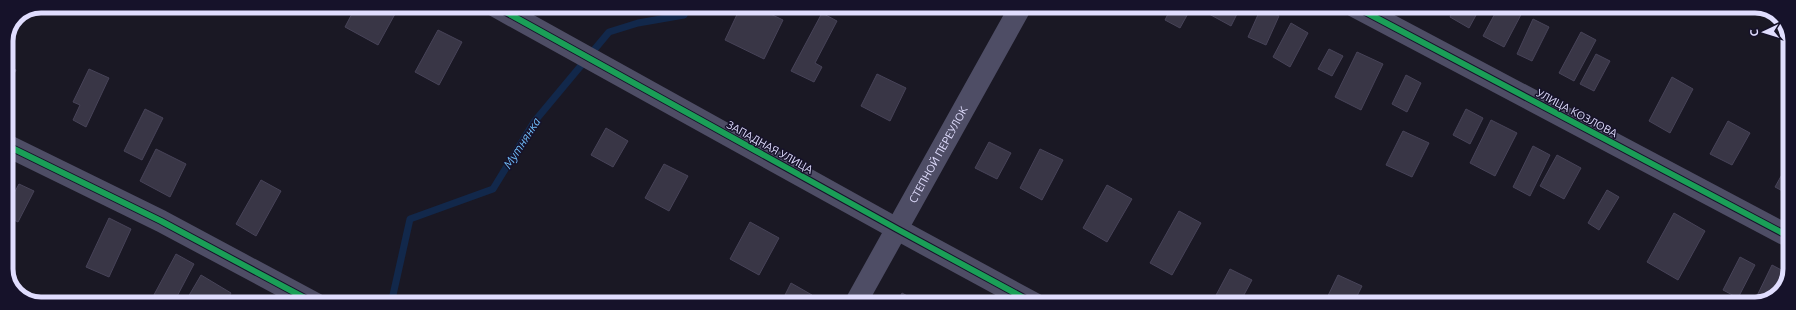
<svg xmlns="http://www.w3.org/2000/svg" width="1796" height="310" font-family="Ubuntu,sans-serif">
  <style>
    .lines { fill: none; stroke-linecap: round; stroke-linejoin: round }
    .stream { stroke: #12284b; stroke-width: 7 }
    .building { fill: #393646; stroke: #474358 }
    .minor { stroke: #4e4d65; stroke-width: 22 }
    .cycleway-casing { stroke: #16122a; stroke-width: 8 }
    .cycleway { stroke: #1a9f57; stroke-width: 6 }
    .labels { text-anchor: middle; stroke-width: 3; stroke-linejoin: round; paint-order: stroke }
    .street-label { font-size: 11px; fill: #e0ddfe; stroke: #16122a }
    .water-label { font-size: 12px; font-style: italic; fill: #6fbcf9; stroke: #16122a }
    .rim { fill: none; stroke: #e0ddfe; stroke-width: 5 }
  </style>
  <rect width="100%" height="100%" fill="#1a1824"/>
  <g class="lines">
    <path class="stream" d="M391,304L410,219L493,189L534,122L609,32L638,23L684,15L688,6"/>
  </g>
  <path class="building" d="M356,6H381L395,14L378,45L345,27Z
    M741,6H754L783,20L764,59L725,40Z
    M983,6H999L996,13Z
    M1172,6L1191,8L1180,28L1165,20Z
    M1213,6H1241L1231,26L1209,14Z
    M1455,6H1481L1469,28L1450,17Z
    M1499,6H1518L1524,9L1504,47L1483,36Z
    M1261,8L1279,16L1266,45L1248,37Z
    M822,13L837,21L815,63L822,67L814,82L791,71Z
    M1533,19L1549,27L1532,61L1517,54Z
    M1291,23L1308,33L1290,67L1273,57Z
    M438,30L462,42L439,85L415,72Z
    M1581,32L1596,40L1574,81L1559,73Z
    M1329,49L1343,56L1332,76L1318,69Z
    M1357,52L1383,64L1361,110L1335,97Z
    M1596,54L1610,61L1594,91L1580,84Z
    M6,65L16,70L6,89Z
    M89,69L109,78L86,127L73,120L80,105L73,102Z
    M877,74L906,88L890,121L861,106Z
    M1406,75L1421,83L1407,112L1392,104Z
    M1672,77L1693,89L1670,133L1649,121Z
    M145,109L163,118L142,160L124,151Z
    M1466,109L1483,118L1470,144L1453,135Z
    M1491,120L1517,133L1495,176L1470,163Z
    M1728,121L1750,133L1732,165L1710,154Z
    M606,128L628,141L613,167L591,155Z
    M1403,131L1429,143L1412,177L1386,165Z
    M989,142L1011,153L997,179L975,168Z
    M1533,146L1550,155L1530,196L1513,187Z
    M156,149L186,164L170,197L140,181Z
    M1040,149L1063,160L1042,200L1020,188Z
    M1557,155L1581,168L1564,199L1540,186Z
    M1790,160V195L1775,187Z
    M664,164L688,176L669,211L645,198Z
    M261,180L281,191L256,236L236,224Z
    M19,184L34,191L18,222L6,216V208Z
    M1107,185L1132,199L1107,242L1083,228Z
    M1607,190L1619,197L1599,230L1588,223Z
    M1179,211L1201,223L1172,275L1150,263Z
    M1674,213L1705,231L1678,280L1647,262Z
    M109,218L131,229L109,277L86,267Z
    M750,222L779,238L759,275L730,259Z
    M176,254L194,264L173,304H149Z
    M1740,257L1755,265L1738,298L1723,290Z
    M1772,265L1789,274L1778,295L1753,304Z
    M1230,269L1252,280L1239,304H1228L1215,297Z
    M201,275L231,293L225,304H184Z
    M1338,275L1362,286L1353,304H1324Z
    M791,283L812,295L807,304H801L785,295Z
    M902,293L922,304H896Z
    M472,297L485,304H468Z"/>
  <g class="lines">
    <g class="minor">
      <path d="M495,6L897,229L1035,304"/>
      <path d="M1354,6L1790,237"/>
      <path d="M6,145L161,221L316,304"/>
      <path id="s1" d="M855,304L1021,6"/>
    </g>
    <g class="cycleway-casing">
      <path id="cycleway" d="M495,6L897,229L1035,304
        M1354,6L1790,237
        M6,145L161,221L316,304"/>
    </g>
    <use href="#cycleway" class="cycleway"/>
  </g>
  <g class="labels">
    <g class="street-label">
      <text transform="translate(1577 113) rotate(28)" y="4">УЛИЦА КОЗЛОВА</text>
      <text transform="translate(770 147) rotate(29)" y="4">ЗАПАДНАЯ УЛИЦА</text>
      <text dy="4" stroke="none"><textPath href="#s1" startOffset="171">СТЕПНОЙ ПЕРЕУЛОК</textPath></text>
    </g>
    <g class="water-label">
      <text transform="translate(522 143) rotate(-57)" y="4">Мутнянка</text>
    </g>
  </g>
  <path d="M0 0H1796V310H0ZM41 13H1755A28 28 0 0 1 1783 41V269A28 28 0 0 1 1755 297H41A28 28 0 0 1 13 269V41A28 28 0 0 1 41 13Z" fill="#16122a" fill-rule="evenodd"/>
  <path class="rim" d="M41 13H1755A28 28 0 0 1 1783 41V269A28 28 0 0 1 1755 297H41A28 28 0 0 1 13 269V41A28 28 0 0 1 41 13Z"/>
  <g transform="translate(1764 32) rotate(266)" stroke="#16122a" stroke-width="3" paint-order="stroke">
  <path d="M0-3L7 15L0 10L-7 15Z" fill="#e0ddfe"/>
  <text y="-6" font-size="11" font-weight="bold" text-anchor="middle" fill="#e0ddfe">С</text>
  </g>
</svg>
